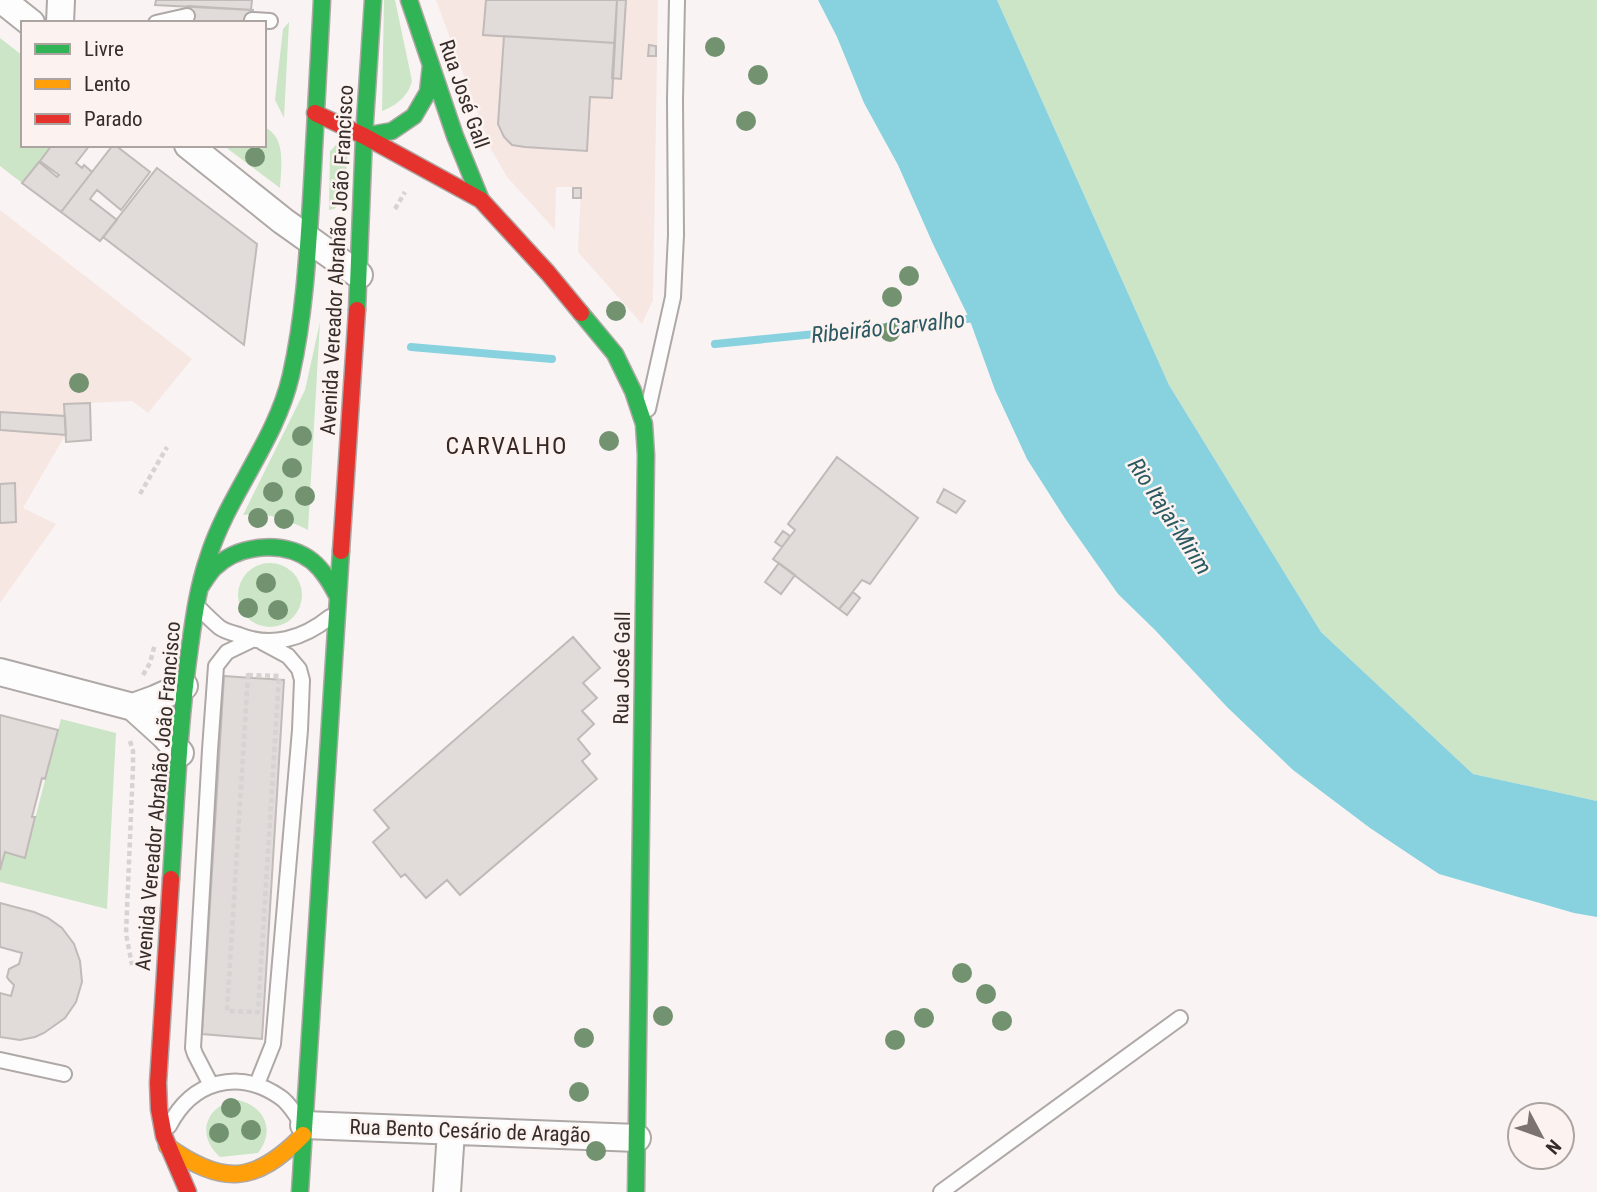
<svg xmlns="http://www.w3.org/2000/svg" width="1597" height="1192" font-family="'Roboto Condensed',sans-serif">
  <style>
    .built { fill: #f6e7e2 }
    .green { fill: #cbe5c6 }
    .water { fill: #88d2df }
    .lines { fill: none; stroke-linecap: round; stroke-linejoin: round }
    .stream { stroke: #88d2df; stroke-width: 8 }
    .building { fill: #e1dbd9; stroke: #c0bab8; stroke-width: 2 }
    .lane-casing { stroke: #aea8a6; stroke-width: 18 }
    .street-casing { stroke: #aea8a6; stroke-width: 30 }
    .fast-casing { stroke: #aea8a6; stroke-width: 19 }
    .slow-casing { stroke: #aea8a6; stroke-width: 19 }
    .jam-casing { stroke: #aea8a6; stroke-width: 19 }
    .path { stroke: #d6d3d2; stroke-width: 4.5; stroke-dasharray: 5 3.5; stroke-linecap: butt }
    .lane { stroke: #fefdfd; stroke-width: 14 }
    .street { stroke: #fefdfd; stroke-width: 26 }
    .fast { stroke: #30b455; stroke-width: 16 }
    .slow { stroke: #ff9f0a; stroke-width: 16 }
    .jam { stroke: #e5322d; stroke-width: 16 }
    .tree { fill: #729270 }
    .labels { text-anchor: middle; stroke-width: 5; stroke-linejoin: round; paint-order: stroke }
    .street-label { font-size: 21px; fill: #352d2a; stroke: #fcf3f0 }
    .water-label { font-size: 23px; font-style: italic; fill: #2a5962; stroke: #fcf3f0 }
    .quarter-label { font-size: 24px; letter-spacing: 2px; fill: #382823; stroke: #fcf3f0 }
  </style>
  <rect width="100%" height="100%" fill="#f9f4f3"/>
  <path class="built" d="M436,0H658L653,300L642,324L578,252L581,187H556L555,230L507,177L491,149Z
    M0,210L192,359L148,413L132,401L90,403L91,440L66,442V438L64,437L23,508L56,524L0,603Z"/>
  <path class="green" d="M384,0H395L412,81C409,95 396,106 382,111Z
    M997,0H1597V801L1473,774L1321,632L1169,385Z
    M289,22L284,118L275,100L283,29Z
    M0,38L23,56V145H52L22,183L0,166Z
    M264,127C287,137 281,168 280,188L228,149V145H264Z
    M348,139L345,199L334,209L329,210L330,151L336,145Z
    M320,322L308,530C283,518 271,513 243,515L305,390Z
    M238 595a32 32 0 1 1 64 0a32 32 0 1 1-64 0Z
    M61,719L116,733L107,909L0,882V870L5,852L25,857Z
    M238,1100C266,1107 275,1131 258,1153L220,1157C195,1135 206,1104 238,1100Z"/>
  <path class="water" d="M818,0H997L1169,385L1321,632L1473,774L1597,801V917L1574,913L1439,874L1370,828L1293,770L1227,707L1155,630L1118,594L1066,520L1027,459L995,390L969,318L933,244L898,165L864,103L837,37Z"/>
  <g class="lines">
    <path class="stream" d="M715,344L977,318
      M411,347L552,359"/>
  </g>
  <path class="building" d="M156,0H252L251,10L155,5Z
    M486,0H617L615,43L483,35Z
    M617,0H626L621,79L612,78Z
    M188,6L253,10L252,23H186Z
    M504,36L615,43L612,98L590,97L587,151L525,147L512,145L504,137L498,124Z
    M649,45L656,46V56H648Z
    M52,145H90L76,163L82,168L84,165L92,172L61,212L22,183L39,162L57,177L59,175L40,161Z
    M113,145H115L150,172L121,210L97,190L90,199L117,220L100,241L61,212Z
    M157,168L257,244L244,345L103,237Z
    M573,188H581V198H573Z
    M90,403L91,440L66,442L64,404Z
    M0,412L65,416L66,435L0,430Z
    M837,457L918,518L870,584L862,580L839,609L773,559L795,530L788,524Z
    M15,483L16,522L0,523V484Z
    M944,489L965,501L956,513L937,502Z
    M783,531L790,536L782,547L775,542Z
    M779,563L795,575L781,594L765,582Z
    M853,592L860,598L847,615L839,609Z
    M573,637L600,668L583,683L597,698L582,711L594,724L578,739L590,754L582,761L597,779L460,895L447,880L426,898L405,874L401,877L373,842L389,828L374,810Z
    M224,676L284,680L262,1039L202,1034Z
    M0,715L58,730L45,779L42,778L32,817H35L25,858L5,852L0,870Z
    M0,903L34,912L48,918L62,928L74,944L80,961L82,982L76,1002L65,1018L44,1033L35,1037L20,1040L0,1037V993L11,996L14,985L9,980L7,977L9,969L19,964L22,953L0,947Z"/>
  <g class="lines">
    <g class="lane-casing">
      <path id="lane" d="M252,20L270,21
        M156,23L187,16
        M648,409L673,297L676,235L675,100L677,0
        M199,608C205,614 212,621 219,627C224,631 232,633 239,635C271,648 303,639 330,617
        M0,1060L64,1074
        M257,1084L273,1044L300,730L302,680L299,669L288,656L262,642
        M211,1085L195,1054L193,1048L210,750L216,666L227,652L252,640
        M169,1126C192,1081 238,1068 280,1097C288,1102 293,1111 298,1118
        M941,1192L1180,1018"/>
    </g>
    <g class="street-casing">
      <path id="street" d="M2,0L31,23
        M60,23L61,0
        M188,145L283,221L359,275
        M0,672L133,707L165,736L180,753
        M133,707L155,699L184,686
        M304,1125L637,1138
        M447,1192L451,1131"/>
    </g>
    <g class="fast-casing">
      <path id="fast" d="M409,0L455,136L481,200
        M364,136L392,131L414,116L428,92L431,65
        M357,310L364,136L373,0
        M581,313L615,354L633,391L644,424L646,455L636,1192
        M201,586C205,580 209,573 214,568C239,544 284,540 312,561C324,571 331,584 338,597
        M171,879C176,801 179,723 190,646C194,617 198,587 208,558C228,494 276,441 291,375C305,313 308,249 312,185C315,124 319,62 322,0
        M300,1192L341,551"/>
    </g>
    <g class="slow-casing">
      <path id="slow" d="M167,1146C223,1186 255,1184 303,1135"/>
    </g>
    <g class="jam-casing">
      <path id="jam" d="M315,113L364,136L481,200L548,273L581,313
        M341,551L357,310
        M171,879L158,1083L159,1109L164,1136L188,1192"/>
    </g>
    <path class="path" d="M395,209L405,192
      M140,494L167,447
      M143,675L150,663L155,644
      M248,675L279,676L258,1012L227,1011Z
      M130,741L133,751V767L126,934L132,965"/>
    <use href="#lane" class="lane"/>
    <use href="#street" class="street"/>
    <use href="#fast" class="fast"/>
    <use href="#slow" class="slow"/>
    <use href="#jam" class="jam"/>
  </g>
  <g class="tree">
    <circle cx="715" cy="47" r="10"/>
    <circle cx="758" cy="75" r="10"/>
    <circle cx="746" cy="121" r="10"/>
    <circle cx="255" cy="157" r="10"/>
    <circle cx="909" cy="276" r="10"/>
    <circle cx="892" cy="297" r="10"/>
    <circle cx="616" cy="311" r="10"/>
    <circle cx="890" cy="332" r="10"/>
    <circle cx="79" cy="383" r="10"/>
    <circle cx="302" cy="436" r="10"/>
    <circle cx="609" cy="441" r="10"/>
    <circle cx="292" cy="468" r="10"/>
    <circle cx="273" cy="492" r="10"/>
    <circle cx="305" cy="496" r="10"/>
    <circle cx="258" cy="518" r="10"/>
    <circle cx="284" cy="519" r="10"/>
    <circle cx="266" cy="583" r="10"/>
    <circle cx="248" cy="608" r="10"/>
    <circle cx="278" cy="610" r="10"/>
    <circle cx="962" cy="973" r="10"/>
    <circle cx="986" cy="994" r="10"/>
    <circle cx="663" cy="1016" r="10"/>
    <circle cx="924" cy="1018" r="10"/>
    <circle cx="1002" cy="1021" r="10"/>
    <circle cx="584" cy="1038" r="10"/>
    <circle cx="895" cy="1040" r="10"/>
    <circle cx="579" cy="1092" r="10"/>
    <circle cx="231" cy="1108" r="10"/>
    <circle cx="251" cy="1130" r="10"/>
    <circle cx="219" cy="1133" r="10"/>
    <circle cx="596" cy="1151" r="10"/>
  </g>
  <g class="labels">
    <g class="street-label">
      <text transform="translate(464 94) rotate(71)" y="7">Rua José Gall</text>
      <text transform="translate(337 260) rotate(-87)" y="7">Avenida Vereador Abrahão João Francisco</text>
      <text transform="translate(622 668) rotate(-89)" y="7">Rua José Gall</text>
      <text transform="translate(158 796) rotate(-85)" y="7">Avenida Vereador Abrahão João Francisco</text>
      <text transform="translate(470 1131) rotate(2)" y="7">Rua Bento Cesário de Aragão</text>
    </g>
    <g class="water-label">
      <text transform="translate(888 327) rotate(-6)" y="8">Ribeirão Carvalho</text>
      <text transform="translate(1170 516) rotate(57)" y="8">Rio Itajaí-Mirim</text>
    </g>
    <g class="quarter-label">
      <text x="507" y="454">CARVALHO</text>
    </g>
  </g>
  <rect x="21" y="21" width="245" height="126" fill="#fcf3f0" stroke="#aca4a1" stroke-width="2"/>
  <rect x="35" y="44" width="35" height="10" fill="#30b455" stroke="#aca4a1" stroke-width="2"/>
  <text x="84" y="56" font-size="21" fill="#352d2a">Livre</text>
  <rect x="35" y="79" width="35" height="10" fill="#ff9f0a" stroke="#aca4a1" stroke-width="2"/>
  <text x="84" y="91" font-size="21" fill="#352d2a">Lento</text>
  <rect x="35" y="114" width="35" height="10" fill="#e5322d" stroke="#aca4a1" stroke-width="2"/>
  <text x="84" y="126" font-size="21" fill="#352d2a">Parado</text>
  <g transform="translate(1541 1136) rotate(131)"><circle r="33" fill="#fcf3f0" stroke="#aca4a1" stroke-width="2"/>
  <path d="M0-5L12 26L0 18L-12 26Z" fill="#7a7370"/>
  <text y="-10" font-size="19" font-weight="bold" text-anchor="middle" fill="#352d2a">N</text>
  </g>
</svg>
